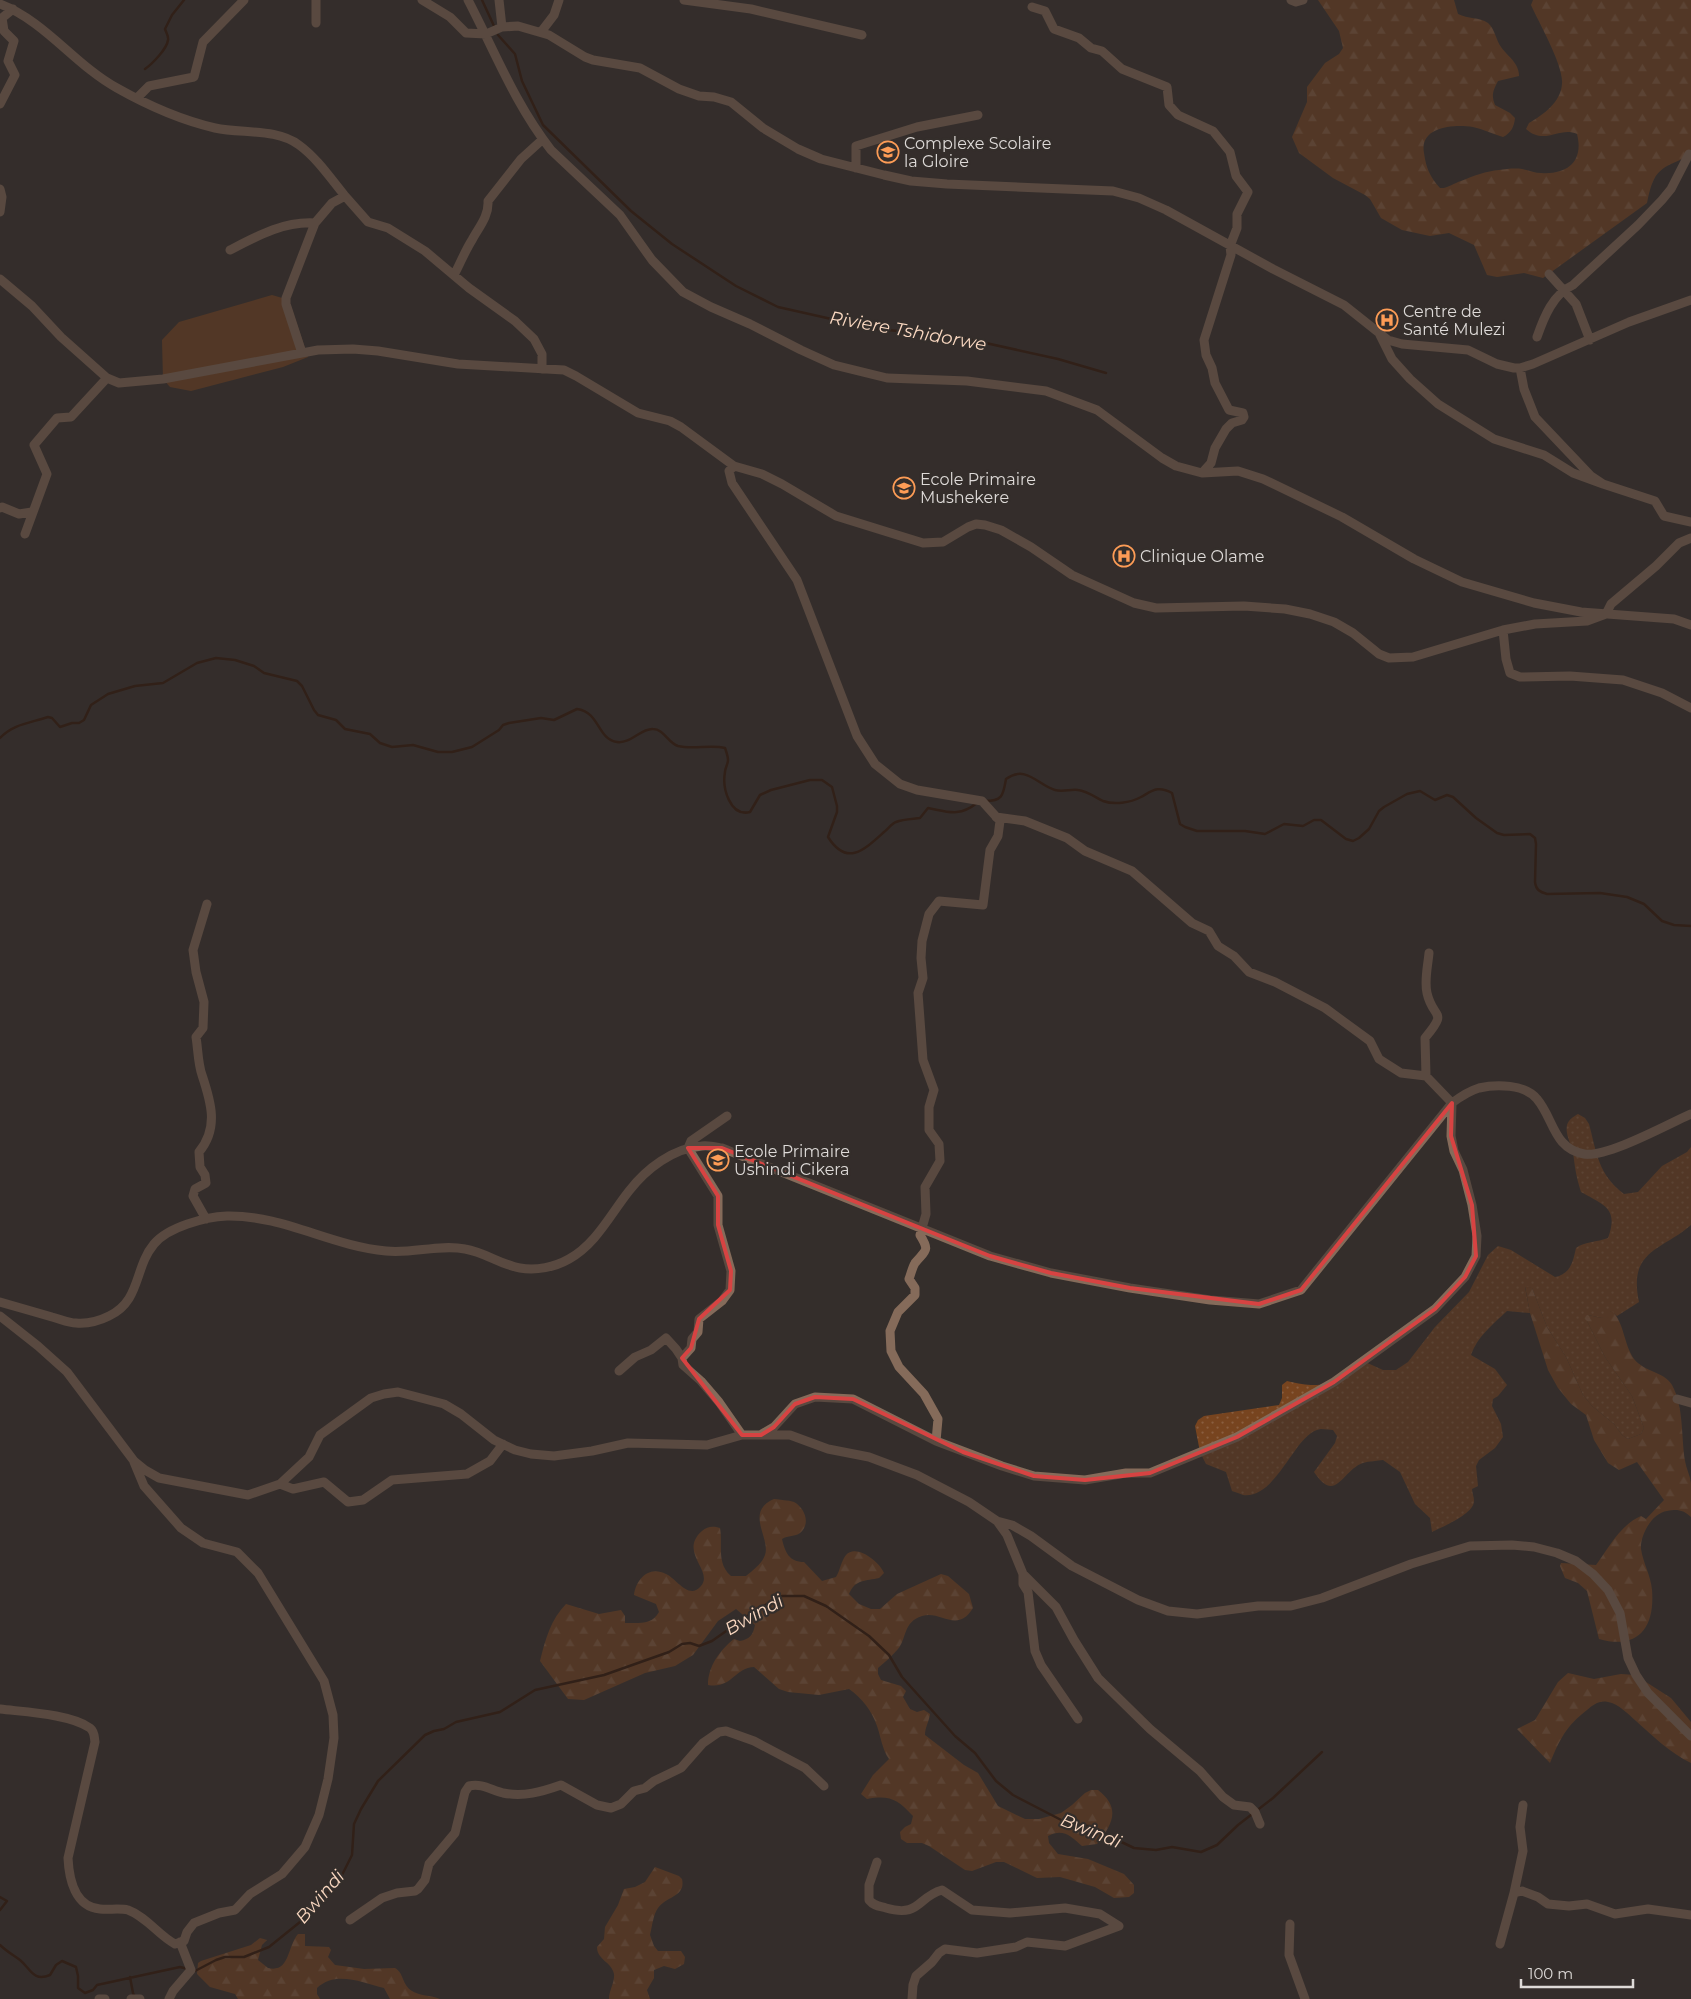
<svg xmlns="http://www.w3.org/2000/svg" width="1691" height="1999" font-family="Montserrat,sans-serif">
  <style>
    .grass { fill: url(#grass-dots) }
    .forest { fill: url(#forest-firs) }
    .green { fill: #77441f }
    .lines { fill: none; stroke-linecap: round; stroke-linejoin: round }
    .stream { stroke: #2d1100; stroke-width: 2.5 }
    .minor { stroke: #856b5a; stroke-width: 9 }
    .marked { fill: none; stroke: #d74342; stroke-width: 4; stroke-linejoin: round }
    .labels { text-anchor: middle; stroke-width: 4.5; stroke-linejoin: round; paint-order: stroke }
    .poi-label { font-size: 16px; fill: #dedad8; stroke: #342e2b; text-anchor: start }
    .water-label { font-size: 18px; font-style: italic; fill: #fad8c1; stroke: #342e2b }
  </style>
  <defs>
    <pattern id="grass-dots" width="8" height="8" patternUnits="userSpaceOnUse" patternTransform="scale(1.25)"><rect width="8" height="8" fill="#77441f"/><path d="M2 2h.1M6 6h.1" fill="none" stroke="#8a5e3f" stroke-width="1.8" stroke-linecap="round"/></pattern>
    <pattern id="forest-firs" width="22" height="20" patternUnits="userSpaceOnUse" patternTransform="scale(1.25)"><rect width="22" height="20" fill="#77441f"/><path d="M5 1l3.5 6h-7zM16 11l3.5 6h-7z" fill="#8a5e3f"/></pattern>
  </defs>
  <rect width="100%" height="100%" fill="#342e2b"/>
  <path class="grass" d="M1578,1114L1585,1118L1589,1124C1597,1154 1598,1174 1624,1194L1638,1192L1662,1166L1687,1152L1691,1147V1225C1661,1251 1628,1250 1639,1302L1617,1316L1611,1311L1602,1318L1588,1315L1587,1321L1605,1357L1632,1396L1644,1428L1641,1434L1628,1439L1622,1435L1614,1424L1592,1406L1583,1395L1566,1357L1547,1327L1532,1288L1525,1287L1530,1313L1507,1311C1493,1324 1477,1337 1471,1355L1495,1369L1507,1385L1498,1396L1493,1399L1492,1406L1501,1424L1503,1437L1495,1448L1479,1460L1476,1466L1478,1486L1472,1489C1472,1492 1474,1497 1474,1501C1474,1514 1442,1527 1432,1532L1430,1518L1415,1504L1400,1472L1383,1460C1377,1461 1369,1461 1363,1463C1342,1470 1336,1505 1314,1472L1335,1443L1337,1436L1333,1430C1330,1430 1325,1429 1321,1429C1295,1431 1278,1499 1243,1495C1240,1494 1236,1492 1232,1491L1226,1472L1206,1464L1200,1452L1195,1426L1198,1420L1204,1416L1279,1405L1282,1398V1385L1287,1381C1327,1391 1332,1382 1363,1361L1383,1370H1396L1408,1362L1435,1327L1469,1292L1488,1255L1498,1246L1511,1250L1555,1277C1571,1274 1573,1261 1576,1248C1583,1242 1598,1242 1608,1238C1619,1208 1604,1205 1581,1192C1576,1176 1575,1168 1573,1152C1571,1144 1565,1134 1567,1125C1569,1119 1573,1117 1578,1114Z"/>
  <path class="forest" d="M1318,0H1454L1458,14C1468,19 1479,17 1488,23C1495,29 1496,40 1501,47C1505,53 1512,58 1516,65C1518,69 1519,72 1519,76L1498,81C1493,91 1491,95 1495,105L1510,113L1515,118C1514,127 1511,133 1503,137C1493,134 1483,129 1473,127C1453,124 1419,127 1424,153C1426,168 1430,177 1440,188C1447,189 1454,183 1461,181C1473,176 1487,171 1499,170C1506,169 1515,168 1522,169C1528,170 1535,173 1541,173C1568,175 1584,161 1577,134C1559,126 1545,146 1526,129L1529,123C1543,115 1561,102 1562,84C1564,66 1539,23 1531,5L1533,0H1691V155C1660,169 1654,168 1647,203L1543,278L1524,273L1497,277L1487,275L1474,245L1449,233L1430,236L1402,230L1381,218L1370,199L1365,195L1333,178L1299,153L1292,137L1307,102V87L1325,63L1339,54L1343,48L1339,31Z
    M1525,1286L1532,1288L1547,1327L1566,1357L1583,1395L1592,1406L1614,1424L1622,1435L1628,1439L1641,1434L1644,1428L1632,1396L1605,1357L1587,1321L1582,1316L1588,1315L1602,1318L1605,1312L1612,1311C1624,1322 1624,1345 1634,1359C1644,1372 1665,1372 1672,1385C1684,1407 1681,1436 1685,1461C1686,1468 1690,1475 1691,1483C1691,1494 1691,1506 1691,1517C1683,1510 1678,1509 1667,1511C1652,1513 1640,1535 1641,1549C1643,1563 1651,1576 1652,1590C1655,1628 1638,1650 1599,1639L1587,1591L1578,1583L1565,1578L1560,1566L1561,1563L1596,1565C1608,1549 1621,1524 1641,1516L1646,1519L1664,1500L1637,1462L1619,1470L1608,1463L1594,1440L1586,1415L1571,1404L1558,1388L1548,1370L1530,1313Z
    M774,1499C780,1500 788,1500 794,1502C805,1508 811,1524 800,1533C795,1537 788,1535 782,1539C785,1552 789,1562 804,1562L822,1581L836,1577C840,1571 841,1561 846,1555C856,1543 880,1562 884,1573L879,1578C866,1581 855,1579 849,1594L859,1604L871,1609H880L897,1594L941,1574L948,1576L969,1594L973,1608C957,1634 941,1610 922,1616C903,1622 907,1638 898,1649C892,1656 885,1662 878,1668V1674L881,1680L901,1686L906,1691L903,1697L910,1709L917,1712L924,1710L930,1714C929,1722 925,1727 925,1735L964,1765L978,1773L998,1806L1025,1819H1039L1061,1813L1072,1805L1085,1793L1091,1790H1098C1121,1808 1113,1824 1097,1844L1082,1846C1071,1836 1063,1828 1048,1836L1049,1843L1058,1854L1088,1859L1124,1874L1134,1885V1893L1129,1897L1114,1898L1095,1887L1060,1877L1037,1878L1004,1862H996L972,1871L965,1870L929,1846L922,1843H907L901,1839L900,1832L905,1827L911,1824L913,1816C897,1799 890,1795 867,1799L861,1794L873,1775L889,1759C882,1749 881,1737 877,1726C872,1711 862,1698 849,1689L819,1695L788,1692L779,1689L754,1667C734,1668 732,1689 708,1685C708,1666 720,1650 734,1639L740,1641C750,1639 753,1635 755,1625L736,1609L718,1621L693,1655L675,1666L645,1673L584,1700L568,1699L540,1661C545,1640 551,1619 566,1604L599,1614L621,1610L625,1616V1623C639,1623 652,1625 659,1612L656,1604L634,1595C636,1579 649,1565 666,1574C676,1578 689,1601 701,1586C714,1571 678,1552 702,1531C708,1526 713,1526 720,1528C723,1545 716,1563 731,1576H746C753,1570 762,1564 765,1555C771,1538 744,1512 774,1499Z
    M1568,1673L1594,1679L1621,1674L1635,1675L1671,1698L1691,1722V1763C1670,1753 1653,1736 1636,1721C1628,1714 1619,1704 1608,1702C1599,1700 1593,1705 1587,1710C1566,1726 1560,1739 1550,1763L1517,1729L1535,1720L1558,1682Z
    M655,1867L679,1876L682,1879C686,1897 666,1896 658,1908C653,1915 652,1927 650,1935L654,1946L658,1951H681L685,1957L684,1964L675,1969L664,1966L654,1970V1978L647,1990L650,1999H609C609,1991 615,1982 614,1974C612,1962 597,1960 597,1947L604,1939L605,1927L618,1905L624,1889L635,1887L645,1882Z
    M298,1934H305V1946L329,1947L331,1950L328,1957L335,1965L364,1969L395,1968C404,1973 402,1985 412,1991C419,1996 431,1995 440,1999H390L384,1988C363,1983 336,1970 317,1988V1994L320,1999H238L235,1994L210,1987L197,1974L198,1963L201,1961L251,1945L260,1938L267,1940L262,1945L258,1960L268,1968C290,1973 287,1947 298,1934Z"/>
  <path class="green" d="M272,295L289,300L308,357L283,367L191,391L170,387L163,379L162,340L179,322Z"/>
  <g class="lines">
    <path class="stream" d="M482,0L494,26
      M498,35L515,54L522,81L543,125L631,211L672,244L736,286L778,307L876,329L954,336L1058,359L1106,373
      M145,69C152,64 167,49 168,40C169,37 166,32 165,29L172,15L184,0
      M0,738C13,724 30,723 48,717L52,718L60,727L72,723H79L84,720L91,705L108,694L135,686L163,683L197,663L216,658L235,660L254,666L264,673L297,681L302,686L314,710L318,715L336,720L345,729L370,734L380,743L392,747L413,745L438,752H452L472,747L499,730L503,725L509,723L541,718L554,720L577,709C600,712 597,739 617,742C631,744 641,728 653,729C664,729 668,743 678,746C694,750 710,744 725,748C726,751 728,756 728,760C728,764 725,768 725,772C722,788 730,817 750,812L760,795L771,790L810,780H822L832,787L837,806V812L828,837C847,867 864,850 884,832C888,829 892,823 896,822C903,819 912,819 920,818L928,808C949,812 959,817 977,803
      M985,801C1003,801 1003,795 1006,779C1026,764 1039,786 1055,790C1063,792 1071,789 1078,790C1087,791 1095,797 1103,801C1114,805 1130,803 1141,797C1152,791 1158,785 1172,793L1180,824L1185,827L1197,831H1245L1265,834L1284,824L1303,826L1314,820H1321L1346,839L1353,841L1359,838L1369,829L1379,811L1384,807L1407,794L1420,791L1435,800L1447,795L1453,797L1476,818L1497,833L1504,835L1530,834L1535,838L1536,844L1535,882C1536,890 1540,892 1547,894L1600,893L1627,897L1644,904L1662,921L1674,925L1691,926
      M0,1897L7,1901L0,1910
      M0,1945C6,1951 13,1955 20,1960C31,1969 33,1982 50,1975L56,1965L62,1961L76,1967L78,1976V1988L85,1993L93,1990L97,1985L180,1967L188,1969
      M195,1971L216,1960L225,1957H244L269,1947L300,1922L306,1911L337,1885L352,1855L354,1824L361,1809L378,1781L425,1735L434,1731L444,1729L456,1722L500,1712L535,1690L604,1675L669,1652L682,1644L690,1643L699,1646L712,1641L756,1610L782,1596H804L826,1606L869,1636L889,1655L902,1677L955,1736L975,1753L996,1781L1013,1795L1067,1823L1088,1826L1134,1848L1156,1850L1172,1847L1201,1852L1217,1845L1238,1825L1273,1798L1322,1752
      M130,1977L133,1993L135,1997"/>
    <path class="minor" d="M316,0V23
      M422,0L450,17L466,33L486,34L502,27L518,26L549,35L585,57L593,60L640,68L679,89L699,96L714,97L731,102L763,128L798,149L821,159L884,175L911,181L947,184L1113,191L1139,198L1166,210L1273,269L1344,305L1388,340L1402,344L1468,350L1497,364L1514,368H1520L1533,364L1629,322L1691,300
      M468,0C495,52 515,104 551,150L620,215L652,260L683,292L711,307L750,324L801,350L834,365L887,378L967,381L1046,391L1097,410L1162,458L1176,466L1202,473L1238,471L1263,479L1342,517L1414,559L1462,582L1534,603L1581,612L1674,619L1691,625
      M499,0L502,27
      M684,0L751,9L862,35
      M1291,0L1296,2L1303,0
      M0,4C45,21 75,65 117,88C147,105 181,120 215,128C242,134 276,128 299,145C317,158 331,179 345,196L332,203L315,223L286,298V304L302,353
      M1032,7L1045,11L1054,29L1079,38L1091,48L1102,51L1122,69L1167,87L1169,105L1178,115L1213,131L1230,152L1236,176L1248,192L1237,214V228L1230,246L1231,255L1204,340L1206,355L1212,368L1215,383L1229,410L1243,413L1244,417L1242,420L1232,423L1226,429L1215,448L1211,463L1202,473
      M541,32L554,15L559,0
      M137,98L149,86L194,77L203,42L244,0
      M0,104L15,75L8,61L14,41L4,31L2,18L13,9
      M856,168V146L917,127L978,115
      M0,189L2,197L0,212
      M345,196L368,222L388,228L425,251L469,288L515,321L534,339L542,354V369
      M230,250C257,236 284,221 315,223
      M1549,274L1576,304L1590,340
      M454,275C460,264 465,251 472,240C479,227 489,216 488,201L521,159L543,139
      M0,279L32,306L61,337L107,378L119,383L163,379L318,350L353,349L378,351L458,364L564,370L576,376L638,413L670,421L681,427L734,466L762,474L782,484L836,516L923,543L943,542L968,527L976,524L985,525L1001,530L1031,547L1072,575L1134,603L1156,608L1244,606L1285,609L1310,614L1334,622L1353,633L1379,654L1389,658L1413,657L1503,630L1535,624L1587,621L1606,614L1611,604L1656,566L1679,543L1691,538
      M1380,335L1392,359L1410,379L1438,404L1494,439L1544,455L1573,473L1603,484
      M1537,337C1544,317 1553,294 1573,285L1638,225L1662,200L1671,189L1689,154
      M1520,368L1524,389L1535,417L1591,476L1603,484L1655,501L1664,516L1691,522
      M734,466L729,471L732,483L797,580L857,736L875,764L900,784L917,790L982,801L1000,821L998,836L990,850L983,905L939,901L929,914L922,941L921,958L923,978L918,993L923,1060L934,1090L929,1107V1130L939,1144L940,1161L925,1187L926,1214L920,1235C930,1251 926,1250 915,1263C912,1268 911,1274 909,1279L915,1288V1295L898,1312L890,1331L891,1351L899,1367L924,1394L938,1419L936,1441
      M0,508L2,507L19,514L32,512
      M25,534L47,474L34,445L57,418L71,417L107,378
      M1503,630L1506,659L1510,673L1520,677L1570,676L1623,680L1662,693L1691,708
      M1426,1076L1425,1038C1449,1009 1433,1020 1427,993C1424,981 1428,965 1429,953
      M688,1148L691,1141L727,1116
      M206,1219L193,1196L195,1189L206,1183L205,1175L200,1167L199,1152C219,1128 211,1102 202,1075C198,1064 198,1049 196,1037L203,1028L204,1002L196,972L193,950L207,904
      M0,1302C17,1307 35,1312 52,1317C60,1319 69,1323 76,1323C88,1324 99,1321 109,1316C141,1301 134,1268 154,1244C168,1227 205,1217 227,1216C283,1215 331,1246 386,1251C412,1254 439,1244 465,1249C484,1252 502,1265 520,1268C536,1271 555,1267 569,1259C596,1244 610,1215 629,1191C646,1169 673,1148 702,1146C708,1145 716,1147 722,1148L990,1256L1051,1273L1130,1288L1210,1300L1259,1304L1301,1290L1452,1103C1460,1097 1469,1091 1479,1088C1496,1084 1525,1084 1537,1099C1554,1119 1553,1148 1584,1154C1607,1158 1668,1124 1691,1114
      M0,1316L38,1346L67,1372L134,1461L145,1470L159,1478L248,1495L280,1484L309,1457L320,1435L371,1398L384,1394L398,1392L444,1404L461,1414L494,1440L515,1450L531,1454L554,1456L592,1451L628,1443L707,1445L742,1435H790L828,1449L869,1457L917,1475L969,1502L997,1521L1012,1525L1031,1536L1072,1566L1138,1600L1168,1611L1197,1614L1258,1606H1291L1322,1598L1411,1564L1470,1546L1512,1545L1534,1547L1557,1553L1576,1561L1593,1574L1608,1590L1620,1613L1628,1658L1636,1675L1648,1693L1691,1736
      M682,1358L691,1348L692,1339L698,1332L699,1319L722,1301L730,1290L731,1271L718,1225V1196L688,1148
      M619,1371L635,1357L651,1350L666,1338L676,1349L682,1358L683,1365L701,1381L719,1402L742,1435
      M1677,1399L1691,1403
      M762,1434L774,1427L795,1404L815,1397L853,1399L936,1441L1002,1466L1034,1476L1085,1480L1126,1473H1150L1237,1437L1334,1382L1435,1309L1465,1277L1476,1256L1477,1236L1472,1205L1463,1170L1454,1151L1451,1136L1452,1103L1426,1076L1401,1073L1379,1059L1370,1041L1325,1008L1275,982L1249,972L1234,956L1218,946L1209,931L1192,923L1132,871L1085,851L1067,838L1025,821L996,817
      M280,1484L293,1489L324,1482L348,1502L363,1500L392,1480L467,1474L490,1461L503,1444
      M997,1521L1007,1535L1023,1574L1056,1607L1074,1640L1098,1678L1150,1729L1200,1771L1223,1797L1234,1805L1250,1807L1255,1812L1260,1824
      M1023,1574V1584L1028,1592L1035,1651L1041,1665L1078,1719
      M0,1709C24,1712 71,1714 90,1728C95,1732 94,1737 95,1742L68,1858C69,1879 75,1907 100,1909C109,1910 120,1908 128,1910C147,1917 158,1935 175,1944L184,1941L187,1932L194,1923L219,1913L235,1910L250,1894L282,1874L305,1847L319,1815L328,1779L334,1738L333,1715L324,1681L258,1573L237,1552L203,1543L181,1528L144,1486L134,1462
      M877,1862L869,1885V1900C874,1906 879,1906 886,1908C920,1918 917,1897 942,1890L972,1910L1010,1913L1065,1908L1100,1914L1119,1926
      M1514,1893L1522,1891L1538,1897L1548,1904L1569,1906L1587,1904L1615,1914L1648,1909L1691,1915
      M350,1920L382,1898L397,1893L415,1891L418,1889L425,1880L429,1864L455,1833L465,1792L469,1786C482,1783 491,1790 503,1793C524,1797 541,1792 561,1785L597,1805L611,1808L621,1804L634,1791L645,1788L654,1781L681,1768L703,1743L719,1732L726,1731L754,1741L805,1768L824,1786
      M1290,1924L1289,1955L1305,1999
      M1500,1944L1514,1893L1523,1851L1520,1827L1523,1805
      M99,1999H105
      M131,1999H140
      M169,1999L173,1991L191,1970L180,1942
      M912,1999L913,1985L916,1976L932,1962L939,1953L945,1949L977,1953L1016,1947L1027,1942L1065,1946L1119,1926"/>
  </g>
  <path d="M0 0H1691V1999H0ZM1452,1103L1451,1136L1472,1205L1476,1256L1465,1277L1435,1309L1334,1382L1237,1437L1150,1473L1085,1480L1034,1476L963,1452L853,1399L815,1397L795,1404L774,1427L761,1435H742L682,1358L691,1348L699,1319L730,1290L731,1271L718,1225V1196L688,1148H722L990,1256L1051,1273L1130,1288L1259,1304L1301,1290Z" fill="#342e2b" fill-opacity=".55" fill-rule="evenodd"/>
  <path class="marked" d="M1452,1103L1451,1136L1472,1205L1476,1256L1465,1277L1435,1309L1334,1382L1237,1437L1150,1473L1085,1480L1034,1476L963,1452L853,1399L815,1397L795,1404L774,1427L761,1435H742L682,1358L691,1348L699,1319L730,1290L731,1271L718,1225V1196L688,1148H722L990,1256L1051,1273L1130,1288L1259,1304L1301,1290Z"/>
  <defs>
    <g id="school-ring" transform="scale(1.125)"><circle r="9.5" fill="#342e2b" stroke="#fd9c56" stroke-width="1.5"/><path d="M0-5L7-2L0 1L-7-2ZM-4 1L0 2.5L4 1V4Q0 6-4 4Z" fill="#fd9c56"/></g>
    <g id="hospital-ring" transform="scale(1.125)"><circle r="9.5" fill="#342e2b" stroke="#fd9c56" stroke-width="1.5"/><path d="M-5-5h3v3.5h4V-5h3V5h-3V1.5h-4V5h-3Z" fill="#fd9c56"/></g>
  </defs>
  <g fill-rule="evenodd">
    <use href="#school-ring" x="888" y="152"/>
    <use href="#hospital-ring" x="1387" y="320"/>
    <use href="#school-ring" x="904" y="488"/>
    <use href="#hospital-ring" x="1124" y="556"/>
    <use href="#school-ring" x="718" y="1160"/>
  </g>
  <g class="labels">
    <g class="poi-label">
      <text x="904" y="149">Complexe Scolaire<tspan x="904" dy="18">la Gloire</tspan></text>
      <text x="1403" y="317">Centre de<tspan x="1403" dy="18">Santé Mulezi</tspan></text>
      <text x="920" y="485">Ecole Primaire<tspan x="920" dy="18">Mushekere</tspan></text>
      <text x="1140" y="562">Clinique Olame</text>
      <text x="734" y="1157">Ecole Primaire<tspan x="734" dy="18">Ushindi Cikera</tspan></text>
    </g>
    <g class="water-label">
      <text transform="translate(908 331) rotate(10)" y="6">Riviere Tshidorwe</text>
      <text transform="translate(754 1615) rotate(-29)" y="6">Bwindi</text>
      <text transform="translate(1091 1831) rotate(22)" y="6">Bwindi</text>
      <text transform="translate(320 1897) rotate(-49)" y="6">Bwindi</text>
    </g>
  </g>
  <path d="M1521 1979v8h112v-8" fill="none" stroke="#dedad8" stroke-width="2.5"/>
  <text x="1528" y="1979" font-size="15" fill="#dedad8" stroke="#342e2b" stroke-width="4" paint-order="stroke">100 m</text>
</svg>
